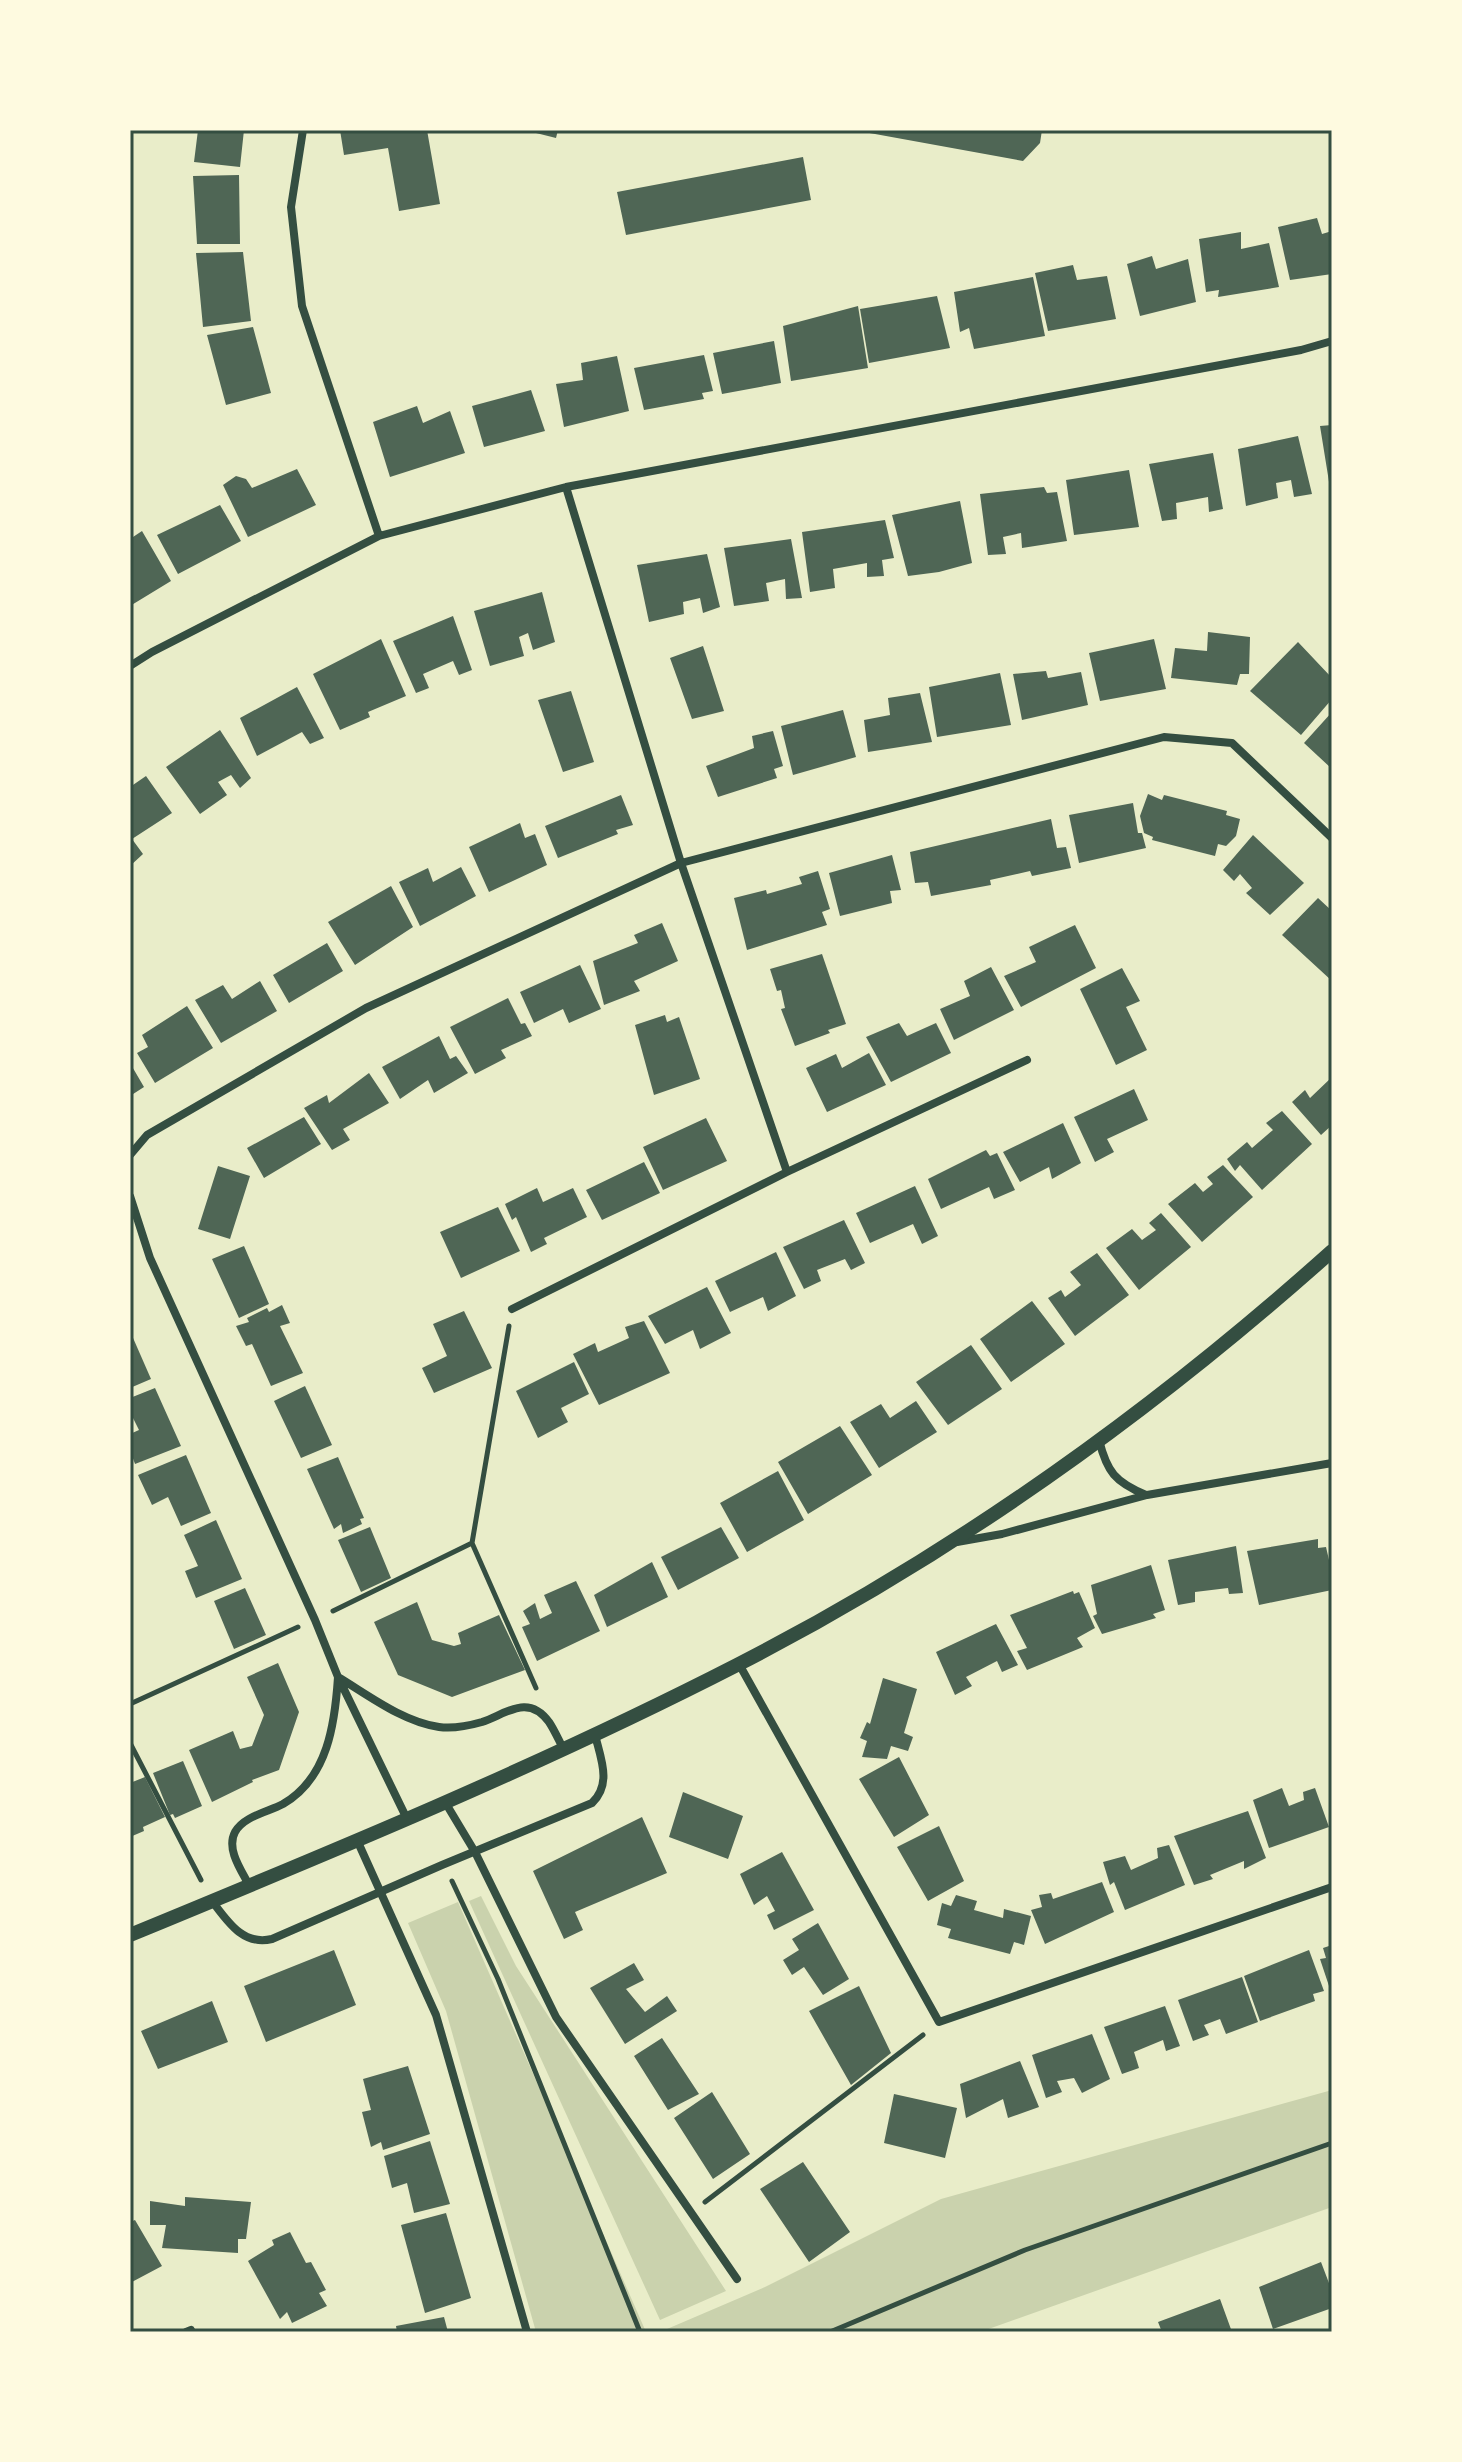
<svg xmlns="http://www.w3.org/2000/svg" width="1462" height="2462" font-family="'Work Sans',sans-serif">
  <style>
    .green { fill: #cad2ad }
    .building { fill: #4f6655 }
    .lines { fill: none; stroke-linecap: round; stroke-linejoin: round }
    .path { stroke: #344e41; stroke-width: 5 }
    .minor { stroke: #344e41; stroke-width: 8 }
    .tertiary { stroke: #344e41; stroke-width: 14 }
    .neatline { fill: none; stroke: #344e41; stroke-width: 3 }
  </style>
  <rect width="100%" height="100%" fill="#e9edc9"/>
  <path class="green" d="M481,1896L516,1966L726,2291L660,2320L469,1901Z
    M458,1902L646,2332H536L446,2011L408,1923Z
    M1332,2090V2207L980,2332H660L765,2287L941,2199Z"/>
  <path class="building" d="M198,130H244L240,167L194,162Z
    M340,130H427L440,204L399,211L388,148L344,155Z
    M524,130H558L556,138Z
    M853,130H1042L1040,143L1023,161Z
    M803,157L811,200L626,235L617,192Z
    M239,175L240,244H197L193,176Z
    M1317,218L1322,234L1332,231V274L1290,280L1278,227Z
    M1241,232V249L1269,243L1279,287L1218,297L1219,290L1206,292L1199,239Z
    M243,252L251,321L203,327L196,253Z
    M1152,256L1156,269L1188,259L1196,302L1140,316L1127,264Z
    M1073,265L1077,280L1107,276L1116,319L1048,331L1035,273Z
    M1033,277L1045,336L974,349L969,328L960,332L954,292Z
    M937,296L950,348L869,363L860,309Z
    M858,306L868,368L791,381L783,326Z
    M253,327L271,393L226,405L207,335Z
    M774,341L781,383L722,394L713,353Z
    M704,355L713,391L702,393L704,399L644,410L634,368Z
    M617,356L629,411L564,427L556,384L583,380L581,363Z
    M531,390L545,431L484,447L472,406Z
    M417,406L423,423L450,411L465,453L390,477L373,422Z
    M1332,425V487L1330,488L1320,426Z
    M1298,436L1312,494L1294,497L1291,480L1276,483L1278,498L1246,506L1238,449Z
    M1213,453L1223,509L1209,512L1208,497L1176,503L1177,519L1162,521L1149,464Z
    M297,469L316,505L248,537L223,485L236,476L246,479L252,488Z
    M1129,470L1139,527L1074,535L1066,480Z
    M1044,487L1047,493L1057,492L1067,541L1022,548L1021,533L1003,537L1006,554L988,555L980,494Z
    M960,501L972,563L939,572L908,576L892,515Z
    M220,505L241,541L178,574L157,535Z
    M885,520L894,558L882,560L884,576L867,577V563L833,569L835,588L810,592L802,532Z
    M142,531L171,581L130,606V539Z
    M791,539L802,598L786,599L785,579L766,583L769,601L734,606L724,548Z
    M707,554L720,607L703,613L700,598L683,602L684,614L649,622L637,565Z
    M542,592L555,642L533,650L528,633L519,637L524,656L490,666L474,611Z
    M453,616L472,670L459,675L453,661L423,674L429,688L416,693L393,641Z
    M1208,632L1250,637L1249,674H1240L1237,685L1171,678L1175,648L1207,651Z
    M381,639L406,696L368,712L370,717L340,730L313,674Z
    M1154,639L1166,689L1100,701L1089,653Z
    M1298,642L1332,678V699L1301,735L1250,691Z
    M703,646L724,711L692,719L670,658Z
    M1046,671L1048,678L1081,672L1088,705L1022,720L1013,674Z
    M1000,673L1011,725L937,737L929,687Z
    M297,687L324,738L310,744L302,732L257,756L240,718Z
    M571,691L594,762L563,772L538,700Z
    M920,693L932,742L868,752L864,720L890,715L888,698Z
    M843,710L856,757L793,775L781,726Z
    M1332,712V769L1304,743Z
    M220,730L251,778L240,788L231,775L218,782L227,795L200,814L166,767Z
    M773,731L783,766L774,769L777,778L718,797L706,766L754,748L752,736Z
    M146,776L172,813L132,839L143,854L130,866V787Z
    M1148,794L1162,800L1164,795L1227,811L1226,815L1240,819L1236,836L1226,846L1218,844L1215,856L1152,840L1153,837L1144,833L1140,816Z
    M621,795L633,825L616,830L618,834L558,858L545,826Z
    M1133,803L1138,833H1142L1146,848L1079,863L1069,815Z
    M1051,819L1057,848L1066,847L1071,868L1032,876L1030,871L990,880L991,885L931,896L928,882L915,883L910,852Z
    M520,823L525,838L535,834L547,865L489,892L469,847Z
    M1253,835L1304,883L1270,915L1246,893L1252,888L1240,874L1234,881L1223,870Z
    M892,855L901,890L890,891L892,903L840,916L829,873Z
    M461,867L476,896L420,926L399,882L428,868L433,882Z
    M818,871L830,909L822,912L827,925L747,950L734,898L766,890L767,894L802,884L799,877Z
    M391,886L413,927L355,965L328,922Z
    M1318,898L1332,911V981L1282,935Z
    M662,923L678,961L634,981L640,991L604,1005L593,961L638,943L634,935Z
    M1075,925L1096,968L1021,1007L1004,976L1036,962L1029,947Z
    M327,943L343,971L289,1003L273,975Z
    M822,954L846,1024L828,1030L830,1033L795,1046L781,1009L785,1008L781,990L777,991L770,969Z
    M580,965L601,1009L569,1023L563,1009L534,1023L520,992Z
    M991,967L1014,1010L954,1040L940,1009L970,996L964,981Z
    M1122,968L1140,1001L1126,1007L1147,1050L1116,1065L1080,989Z
    M260,981L277,1011L221,1043L195,1000L223,985L232,999Z
    M508,998L521,1024L525,1023L532,1036L501,1050L506,1058L475,1074L450,1027Z
    M187,1006L213,1048L155,1083L137,1053L148,1047L142,1035Z
    M665,1015L667,1022L679,1017L700,1079L654,1095L635,1025Z
    M899,1023L907,1036L936,1023L951,1053L891,1082L866,1037Z
    M439,1036L450,1059L456,1056L468,1073L434,1093L428,1080L400,1099L382,1067Z
    M869,1053L886,1085L827,1112L806,1068L836,1054L842,1068Z
    M130,1063L144,1087L130,1096Z
    M369,1073L389,1103L343,1129L350,1140L332,1150L304,1108L327,1095L329,1103Z
    M1332,1077V1125L1321,1135L1292,1102L1305,1090L1310,1098Z
    M1134,1089L1148,1120L1107,1139L1114,1152L1095,1162L1074,1117Z
    M1282,1111L1312,1144L1262,1190L1240,1165L1235,1171L1227,1159L1247,1142L1252,1148L1273,1130L1266,1123Z
    M304,1117L321,1144L264,1178L247,1148Z
    M706,1118L727,1161L663,1190L643,1147Z
    M1063,1123L1081,1163L1052,1179L1049,1167L1020,1182L1003,1152Z
    M986,1150L990,1156L997,1153L1015,1190L994,1199L989,1187L941,1209L928,1179Z
    M644,1162L660,1193L602,1220L586,1190Z
    M1223,1165L1253,1197L1202,1242L1168,1204L1195,1183L1203,1192L1213,1184L1207,1177Z
    M218,1166L250,1176L230,1239L198,1229Z
    M915,1186L938,1236L922,1244L913,1224L870,1243L856,1213Z
    M537,1188L543,1202L573,1188L587,1217L544,1238L547,1244L531,1252L516,1217L512,1220L505,1204Z
    M498,1207L520,1251L461,1278L440,1232Z
    M1161,1213L1191,1247L1139,1290L1106,1248L1132,1229L1142,1240L1156,1230L1149,1223Z
    M844,1220L865,1263L851,1270L845,1259L817,1270L821,1281L804,1289L783,1247Z
    M244,1246L269,1304L239,1318L212,1259Z
    M776,1252L796,1296L768,1311L763,1297L730,1312L715,1281Z
    M1097,1253L1129,1295L1075,1336L1048,1298L1061,1290L1065,1297L1081,1285L1070,1272Z
    M707,1287L731,1333L700,1349L693,1330L665,1344L648,1316Z
    M1032,1301L1065,1344L1011,1382L980,1339Z
    M282,1305L290,1323L280,1326L303,1373L271,1386L252,1344L246,1346L236,1326L249,1322L247,1318L267,1308L269,1312Z
    M464,1311L492,1368L434,1393L422,1368L447,1356L433,1324Z
    M644,1321L670,1373L599,1405L573,1354L595,1343L598,1352L629,1338L625,1327Z
    M130,1331L151,1379L130,1388Z
    M971,1345L1002,1389L948,1425L916,1382Z
    M574,1362L589,1394L561,1408L568,1422L538,1438L516,1391Z
    M305,1386L332,1445L301,1458L274,1401Z
    M155,1388L181,1446L135,1464L130,1450V1434L139,1430L130,1412V1398Z
    M916,1401L937,1432L879,1468L850,1422L881,1404L890,1418Z
    M840,1426L872,1475L808,1514L778,1462Z
    M186,1455L211,1513L181,1526L168,1497L152,1505L138,1475Z
    M338,1457L364,1518L360,1519L362,1524L343,1533L341,1524L334,1529L307,1469Z
    M778,1471L804,1520L747,1552L720,1503Z
    M216,1520L242,1579L196,1598L185,1571L198,1566L184,1535Z
    M370,1527L391,1578L361,1592L338,1540Z
    M721,1527L739,1558L678,1590L661,1557Z
    M1318,1539V1548L1326,1547L1332,1573V1590L1259,1605L1247,1551Z
    M1236,1546L1243,1593L1229,1594L1228,1588L1195,1592V1602L1178,1605L1168,1560Z
    M652,1562L668,1597L607,1627L594,1595Z
    M1151,1565L1165,1610L1153,1614L1156,1618L1102,1634L1093,1616L1097,1614L1091,1585Z
    M576,1581L600,1631L537,1661L522,1627L530,1624L523,1611L535,1603L540,1619L552,1613L544,1595Z
    M245,1588L266,1635L234,1649L214,1601Z
    M1073,1591L1074,1594L1079,1592L1095,1628L1077,1638L1083,1647L1027,1670L1017,1651L1027,1648L1010,1615Z
    M417,1602L432,1640L454,1646L461,1644L458,1633L499,1615L525,1670L452,1697L398,1675L374,1622Z
    M996,1624L1018,1665L1002,1672L997,1661L966,1677L972,1686L955,1695L936,1652Z
    M278,1663L299,1712L279,1770L252,1780L253,1782L212,1802L189,1750L233,1731L240,1749L252,1746L264,1715L247,1677Z
    M883,1678L917,1689L904,1733L913,1737L908,1751L891,1746L887,1759L862,1757L867,1741L860,1738L867,1722L870,1724Z
    M899,1757L929,1815L894,1837L859,1779Z
    M183,1761L202,1806L175,1818L173,1814L170,1815L153,1773Z
    M145,1777L165,1817L143,1827L144,1831L130,1837V1783Z
    M1282,1788L1289,1806L1304,1800L1303,1792L1315,1788L1329,1827L1269,1848L1253,1800Z
    M683,1792L743,1816L728,1859L669,1837Z
    M1248,1811L1266,1858L1244,1869V1861L1210,1875L1213,1879L1194,1885L1174,1836Z
    M642,1817L667,1873L575,1912L583,1930L564,1939L533,1871Z
    M939,1826L964,1881L928,1901L897,1847Z
    M1169,1845L1185,1885L1125,1910L1114,1882L1110,1885L1103,1862L1125,1856L1131,1870L1158,1858L1157,1848Z
    M782,1852L814,1910L774,1930L767,1915L775,1911L767,1896L754,1905L740,1874Z
    M1102,1882L1114,1912L1045,1944L1031,1910L1042,1907L1039,1895L1051,1893L1053,1899Z
    M956,1895L977,1901L974,1910L1003,1918L1004,1909L1031,1916L1024,1945L1014,1942L1010,1954L948,1938L951,1929L937,1925L942,1903L951,1906Z
    M818,1923L849,1979L823,1995L804,1967L792,1975L783,1960L799,1950L792,1939Z
    M1332,1945V1992H1331L1320,1959L1326,1958L1323,1948Z
    M334,1950L356,2005L266,2042L244,1986Z
    M1309,1950L1324,1991L1313,1994L1315,2001L1260,2021L1244,1976Z
    M634,1963L644,1980L626,1989L645,2012L667,1996L677,2011L625,2044L590,1988Z
    M1242,1977L1258,2022L1226,2034L1220,2019L1204,2025L1209,2035L1193,2041L1178,2000Z
    M859,1986L891,2053L851,2085L809,2011Z
    M212,2001L228,2042L158,2069L141,2031Z
    M1165,2006L1180,2046L1166,2051L1163,2040L1134,2052L1139,2068L1122,2074L1104,2027Z
    M1092,2034L1110,2079L1082,2093L1074,2078L1057,2081L1062,2092L1046,2098L1032,2055Z
    M662,2038L699,2094L668,2110L634,2056Z
    M1020,2061L1039,2107L1008,2118L1003,2099L966,2118L960,2084Z
    M408,2066L430,2134L383,2150L381,2142L371,2147L362,2112L371,2110L363,2079Z
    M712,2092L750,2154L713,2179L674,2118Z
    M894,2094L957,2108L945,2158L884,2143Z
    M430,2141L450,2204L414,2213L407,2183L392,2188L384,2156Z
    M803,2162L850,2232L809,2262L760,2189Z
    M185,2197L251,2202L246,2239H238V2253L162,2248L166,2225H150V2201L185,2206Z
    M446,2213L471,2298L425,2313L401,2225Z
    M135,2220L162,2266L130,2283V2222Z
    M290,2232L306,2263L311,2262L326,2290L319,2293L327,2306L292,2323L287,2312L280,2319L248,2261L274,2245L272,2240Z
    M1321,2262L1332,2291V2308L1273,2329L1259,2287Z
    M1220,2299L1232,2332H1162L1158,2322Z
    M444,2317L448,2332H397L396,2326Z"/>
  <g class="lines">
    <path class="path" d="M509,1326L472,1543L536,1688
      M333,1611L472,1543
      M130,1704L298,1627
      M130,1743L201,1880
      M452,1881L498,1979L640,2332
      M705,2202L923,2035
      M830,2332L1025,2250L1332,2143"/>
    <path class="minor" d="M303,130L291,207L302,306L379,536
      M566,487L681,863L787,1172
      M130,666L152,652L379,536L566,487L1301,350L1332,341
      M130,1155L147,1135L366,1008L681,863L1164,737L1232,743L1332,838
      M130,1196L150,1258L315,1620L338,1677L407,1819
      M512,1309L787,1172L1027,1060
      M1099,1440C1107,1472 1115,1482 1146,1495
      M957,1542L1002,1534L1147,1495L1332,1463
      M739,1664L939,2022L1332,1887
      M445,1802L475,1852L556,2017L737,2279
      M357,1840L436,2015L527,2332
      M249,1885C241,1870 226,1849 235,1832C244,1816 268,1812 283,1804C328,1778 335,1723 338,1677C368,1695 403,1722 439,1727C453,1729 468,1726 482,1722C506,1714 528,1693 549,1722C555,1731 559,1741 564,1750
      M212,1901C228,1922 243,1946 272,1939L442,1865L592,1803C612,1784 601,1759 595,1735
      M186,2332L191,2330"/>
    <path class="tertiary" d="M130,1935C334,1851 540,1766 737,1665C952,1555 1152,1412 1332,1251"/>
  </g>
  <rect width="1462" height="2462" fill="none" stroke="#fefae0" stroke-width="264"/>
  <rect x="132" y="132" width="1198" height="2198" class="neatline"/>
</svg>
